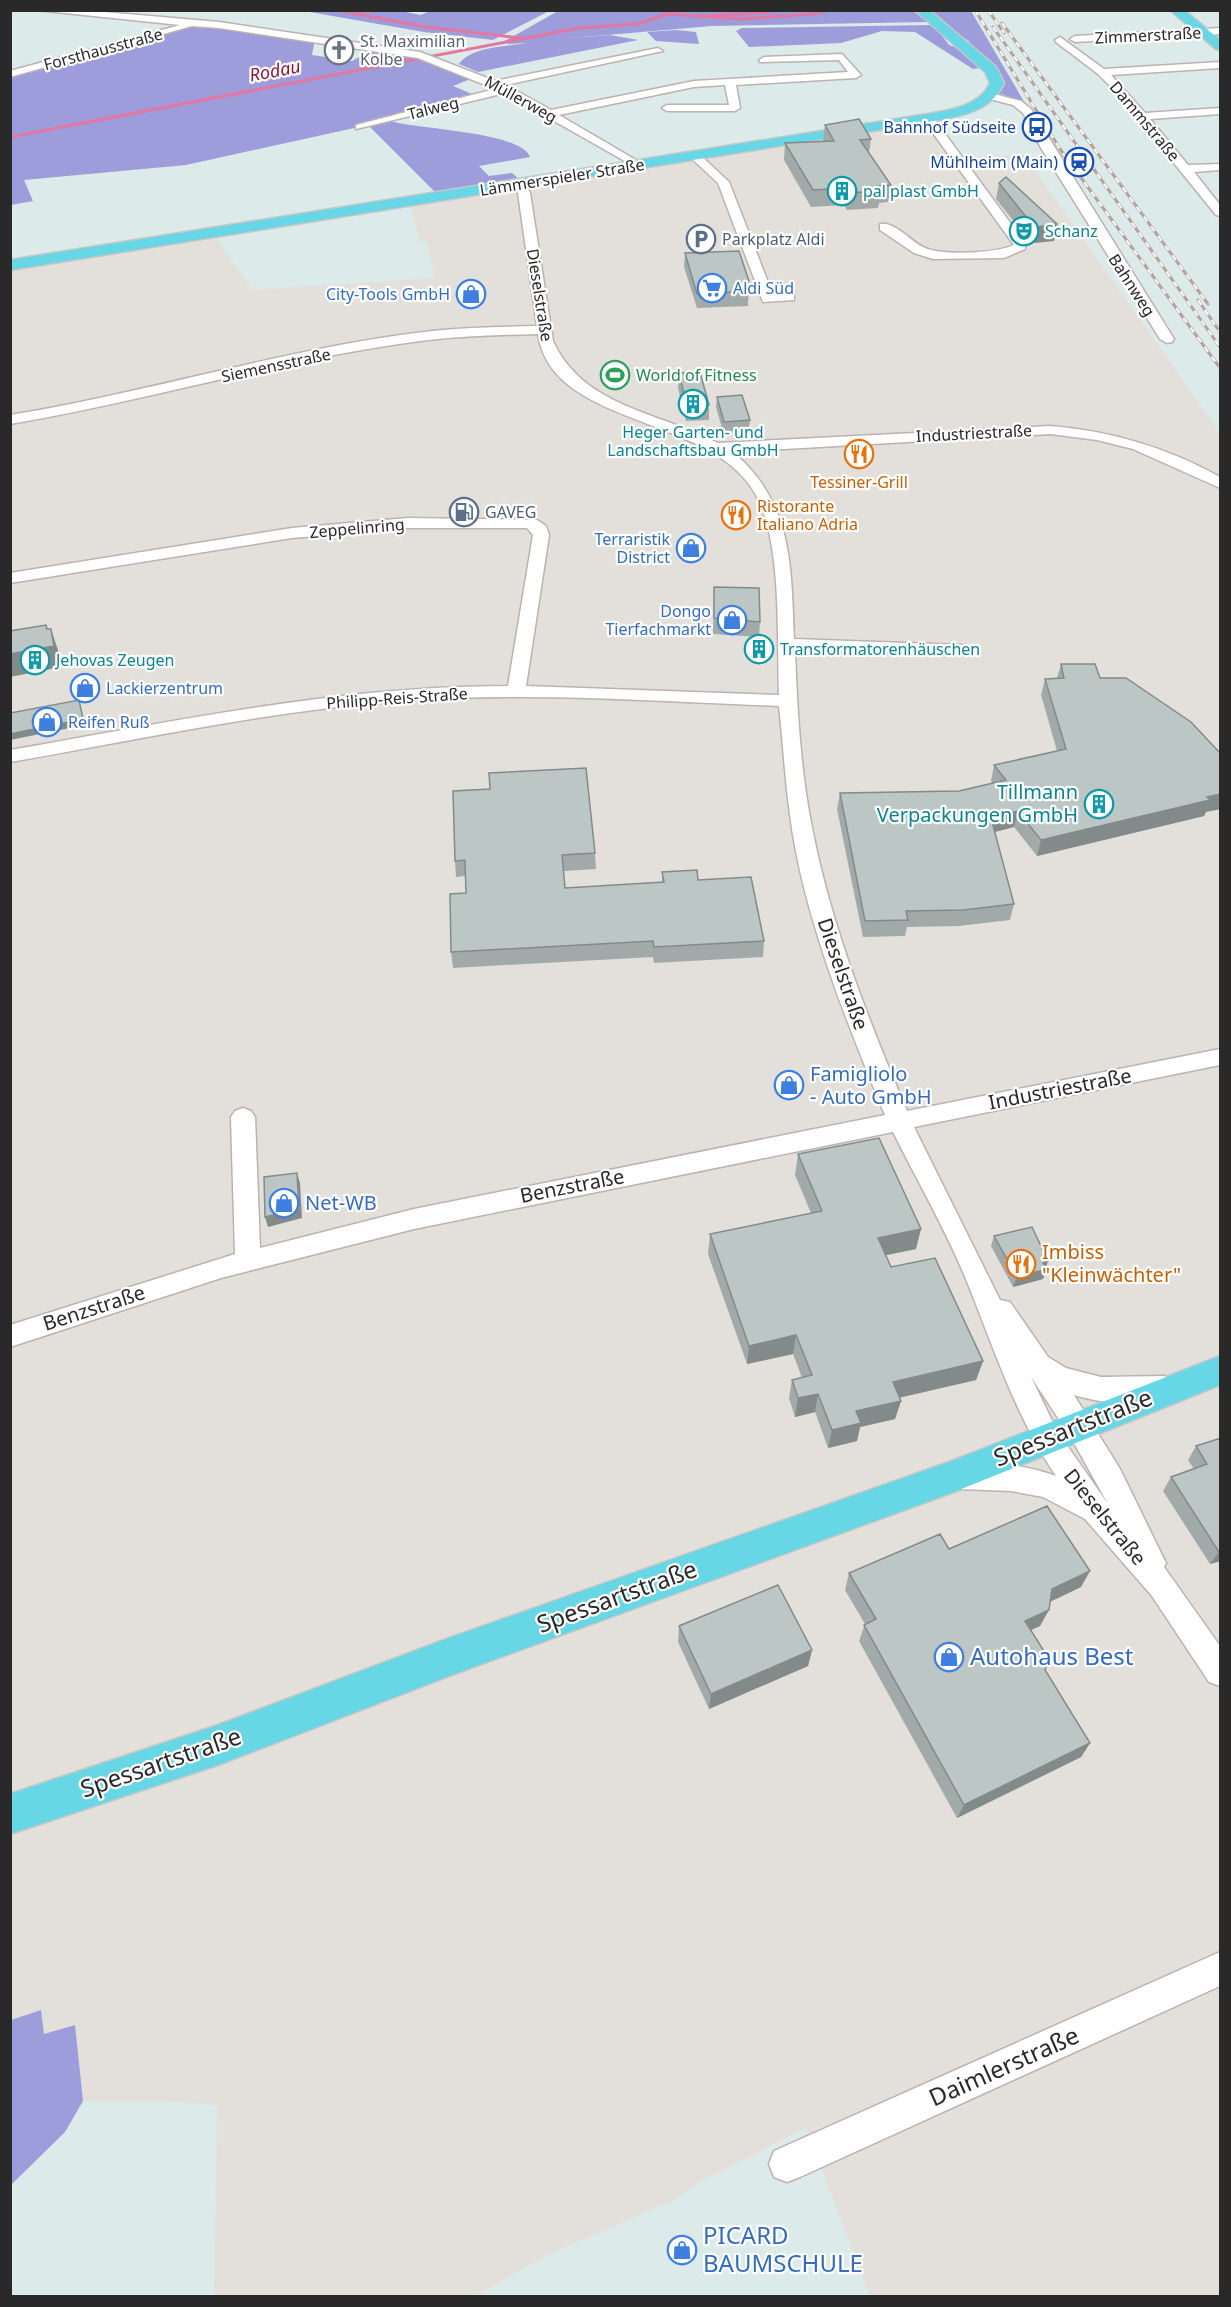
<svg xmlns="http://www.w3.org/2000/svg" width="1231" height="2307" font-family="'Noto Sans',sans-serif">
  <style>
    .industrial { fill: #e3e0dc }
    .green { fill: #9d9ddc }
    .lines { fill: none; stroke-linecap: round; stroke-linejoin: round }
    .stream { stroke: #e477a1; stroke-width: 3 }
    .minor-casing { stroke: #bcb2af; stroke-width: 3 }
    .major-casing { stroke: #c7c7c7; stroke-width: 3 }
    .minor { fill: #fff; fill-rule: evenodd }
    .major { fill: #67d6e5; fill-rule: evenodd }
    .rail-casing { stroke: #b2a39f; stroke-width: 3 }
    .rail { stroke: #fff; stroke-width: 2; stroke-dasharray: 6; stroke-linecap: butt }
    .wall { fill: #a1aaa9 }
    .shaded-wall { fill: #838b8a }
    .building { fill: #bbc6c5; stroke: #838b8a; stroke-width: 1.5 }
    .labels { text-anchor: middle; stroke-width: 4.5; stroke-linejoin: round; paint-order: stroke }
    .far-street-label { font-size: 16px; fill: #292929; stroke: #fff }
    .far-worship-label { font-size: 16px; fill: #5b616d; stroke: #fff; text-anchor: start }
    .far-transit-label { font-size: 16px; fill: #164399; stroke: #fff; text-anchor: end }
    .far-culture-label { font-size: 16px; fill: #0d838f; stroke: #fff; text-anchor: start }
    .far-service-label { font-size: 16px; fill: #4e5e75; stroke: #fff; text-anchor: start }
    .far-shop-label { font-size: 16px; fill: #366cbe; stroke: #fff; text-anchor: start }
    .far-leisure-label { font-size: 16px; fill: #27864d; stroke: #fff; text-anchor: start }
    .far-food-label { font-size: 16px; fill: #c56008; stroke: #fff }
    .far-water-label { font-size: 18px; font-style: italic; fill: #8e183c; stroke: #fff }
    .culture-label { font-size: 20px; fill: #0d838f; stroke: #fff; text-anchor: end }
    .street-label { font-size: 20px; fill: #292929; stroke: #fff }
    .shop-label { font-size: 20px; fill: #366cbe; stroke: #fff; text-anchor: start }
    .food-label { font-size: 20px; fill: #c56008; stroke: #fff; text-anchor: start }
    .near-street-label { font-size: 24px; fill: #292929; stroke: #fff }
    .near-shop-label { font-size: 24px; fill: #366cbe; stroke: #fff; text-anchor: start }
  </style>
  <rect width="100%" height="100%" fill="#dceae9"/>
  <path class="industrial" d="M925,121L951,157L1024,155L1220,433V2296H870L806,2128L701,2181L672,2201L547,2255L475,2296H214L217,2105L166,2101H83L74,2026L43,2034L41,2010L11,2020V270L216,237L252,290L435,278L427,242H420L410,204Z"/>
  <path class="green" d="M396,10L421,15L431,10L549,11L493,40L424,32L304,11Z
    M913,11L928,22L712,26L560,39L610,35L638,40L478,72L459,64C471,46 509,46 529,43L509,44L503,42L558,11Z
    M928,11H971L1026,105L1002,94L998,95L1004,85L999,73L974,50L969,41L948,29Z
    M930,25L938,30L949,45L961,49L980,68L973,69L915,32L882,31L841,43L749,47L736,31L742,28Z
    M204,26L315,39L312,55L352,61L370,51L405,55L478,76L453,86L479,97L390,121C416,129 522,132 530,157L479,166L489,176L512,173L520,180L436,193L368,125L186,165L24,180L33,201L11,205V77L192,27Z
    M676,30L696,32L699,44L656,41L647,32Z
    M41,2010L44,2034L75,2025L83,2101L65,2132L11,2185V2020Z"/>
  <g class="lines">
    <path class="stream" d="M337,10L426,27L520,38
      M702,16L772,12
      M10,137L579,28L637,24L667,14L742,19L812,14L830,10"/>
    <g class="minor-casing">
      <path id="minor" d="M36,10H81L219,22L420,52L495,81L658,48L663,51L506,85L551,110L694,81L848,72L839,60L760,62L759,60L764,57L842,54L861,75L856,78L736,85L740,108L735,111H667L662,108L667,105H729L725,85L694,87L559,115L641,163V167L637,168L505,93L356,129V125L495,89L418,58L219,28L192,26L10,77V71L180,25Z
        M1220,28V34L1075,42L1070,39L1075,36Z
        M1060,37L1104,69L1220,62V68L1111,75L1145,113L1220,108V114L1150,119L1188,165L1220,164V170L1194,172L1220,205V216L1216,215L1118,94L1098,74L1056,42L1055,40Z
        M990,93L1021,101L1031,109L1174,339L1172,342L1167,343L1160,339L1041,148L1023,113L1013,105L986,98L985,96Z
        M928,115L932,116L1025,243V249L1004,258L933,259L914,253L880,230V224C895,221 911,242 925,248C943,256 996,253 1014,245L922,118Z
        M690,153H698L729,182L773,295L794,294V300L763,302L718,183L690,157Z
        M520,180L524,181L530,193L553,341C583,407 659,412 718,443L1050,426C1111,431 1166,447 1220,477V488L1133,449L1097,440L1050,434L733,452C793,503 791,566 794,639L962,645L971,650L962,655L795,650C797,705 800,763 810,817C828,918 867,1017 907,1111L1220,1049V1065L914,1127L1000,1300L1010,1302L1048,1357L1066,1368L1101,1377L1164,1376L1174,1380L1177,1388L1174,1396C1144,1407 1103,1404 1074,1395L1120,1469L1161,1553L1166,1563L1164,1567L1220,1646V1686L1209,1682L1152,1596L1085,1519L1043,1497L1011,1491L960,1489L950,1485L946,1476L950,1467C978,1457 1028,1466 1056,1476C1016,1417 994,1349 968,1284C947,1232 918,1182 893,1132L414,1229L221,1278L10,1347V1325L235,1254L231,1117L235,1111L243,1108L251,1111L255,1117L260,1248L414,1209L885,1115C847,1023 803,915 790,815C785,779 783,742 779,706C650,701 520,691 390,702C262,712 137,740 10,762V750C176,721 339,686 508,686L533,535L527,528H408L292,538L10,583V573L292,528L408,518L537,520L546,526L549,535L526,686L779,695C777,638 782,552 759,501C719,412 552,431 538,334C499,335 459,336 420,341C282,359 148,401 10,424V415C152,392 290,347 432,331C467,327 502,327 537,326L518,193L514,184ZM1031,1377L1070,1436L1108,1504L1057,1431Z
        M1220,1952V1986L800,2177L787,2182L774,2177L769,2164L774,2151Z"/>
    </g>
    <g class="major-casing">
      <path id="major" d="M915,10H929L996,67L1004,83C991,113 956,117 928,122L10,270V260L928,114C950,110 980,106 990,83L985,72Z
        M1170,10H1184L1220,40V50L1216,49Z
        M1220,1356V1385L954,1492L449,1676L218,1765L10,1834V1794L218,1725L449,1638L949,1462Z"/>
    </g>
    <use href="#minor" class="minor"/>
    <use href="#major" class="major"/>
    <g class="rail-casing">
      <path id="rail" d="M975,10L1060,149L1220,368
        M988,10L1004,33
        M1002,23L1208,304
        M993,27L1220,347
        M1198,300L1220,332"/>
    </g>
    <use href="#rail" class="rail"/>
  </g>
  <path class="wall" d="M825,125L871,139L869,153L891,185L888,202L879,203L878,208L847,210L844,205L811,207L784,160L785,143L823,141Z
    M999,183L1054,241L1033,243L1024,234L996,199Z
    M685,253L749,281L748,306L697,308L684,267Z
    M679,373L709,405V420L686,421L678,388Z
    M717,397L750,420L749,430L723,432L716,407Z
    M714,587L760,622L759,637L713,634Z
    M1061,664L1100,678L1206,812L1204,816L1037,856L1014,827L994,832L1014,904L1010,920L959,926L907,927L905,936L863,937L837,809L840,793L959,791L992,783L991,781L994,765L1057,751L1041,695L1045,679L1057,678Z
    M595,853L596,869L564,871L565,888L662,883V872L698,880L764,941L763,957L654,963L653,957L453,968L451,952L466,893L465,876L456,877L455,861Z
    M798,1154L916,1249L885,1255L891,1267L983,1361L976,1380L899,1398L901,1401L895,1419L860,1427L857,1441L828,1448L815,1412L795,1417L789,1398L792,1380L802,1378L793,1354L747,1364L708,1254L710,1234L811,1213L795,1175Z
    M994,1236L1048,1261L1046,1268L1047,1269L1043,1279L1013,1287L991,1246Z
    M1221,1438V1561L1210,1564L1163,1491L1171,1477L1194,1469L1188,1460L1196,1446Z
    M949,1549L1081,1587L1050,1602L1040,1626L1031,1630L1045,1670L1090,1743L1081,1757L957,1818L859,1641L865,1624L845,1590L849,1573Z
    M679,1626L812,1650L808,1666L709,1709L678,1642Z"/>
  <path class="shaded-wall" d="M1057,224L1054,241L1033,243L1036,227Z
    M46,625L53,647L51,629L58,650L61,667L10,677V654Z
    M80,705L85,725L10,740V734Z
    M1221,794V809L1206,812L1204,816L1037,856L1041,840Z
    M1018,811L1014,827L987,834L991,818Z
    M297,1173L300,1183L302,1218L268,1227L265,1217Z
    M921,1229L916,1249L873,1258L878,1238Z
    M1048,1261L1045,1270L1047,1269L1043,1279L1013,1287L1017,1277L1043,1263Z
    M796,1335L793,1354L747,1364L749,1346Z
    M983,1361L976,1380L888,1400L893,1382Z
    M818,1394L815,1412L795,1417L798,1398Z
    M901,1401L895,1419L860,1427L857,1441L828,1448L832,1430L856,1411Z
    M1221,1551V1561L1210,1564L1219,1552Z
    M1090,1571L1081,1587L1043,1605L1052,1589Z
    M1049,1610L1040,1626L1017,1636L1025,1621Z
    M812,1650L808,1666L709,1709L711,1694Z
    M1090,1743L1081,1757L957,1818L964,1805Z"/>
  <path class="building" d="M859,119L871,139L860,140L891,185L877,186L880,191L849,193L846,188L813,190L785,143L834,141L825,125Z
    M1006,177L1057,224L1036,227L1027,218L999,183Z
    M739,251L749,281H746L749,291L697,294L685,253Z
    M700,372L709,405L687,406L679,373Z
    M742,395L750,420L724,422L717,397Z
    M714,587L759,588L760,622L714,618Z
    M46,625L47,629H51L54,646L10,654V631Z
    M1061,664H1095L1100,678H1126L1191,722L1221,754V794L1207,797L1210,800L1041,840L1018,811L991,818L1014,904L963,910L906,911L908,920L865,921L840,793L959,791L1006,780L994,765L1066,749L1045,679L1064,678Z
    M79,700L83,719L10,734V713Z
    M586,768L595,853L562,855L565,888L664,882L662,872L697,870L698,880L751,877L764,941L654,947L653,941L451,952L450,894L466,893L465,860L455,861L453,791L490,789L489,773Z
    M879,1138L921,1229L878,1238L891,1267L935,1258L983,1361L893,1382L901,1401L856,1411L861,1423L832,1430L818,1394L798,1398L792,1380L812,1375L796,1335L749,1346L710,1234L822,1211L798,1154Z
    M297,1173L299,1208L265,1217L264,1177Z
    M1032,1227L1048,1261L1043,1263L1047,1269L1017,1277L994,1236Z
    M1221,1438V1551L1219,1552L1171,1477L1207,1464L1196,1446Z
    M1047,1506L1090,1571L1052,1589L1049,1610L1025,1621L1049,1659L1045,1670L1090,1743L964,1805L864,1625L876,1619L849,1573L940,1534L949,1549Z
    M778,1585L812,1650L711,1694L679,1626Z"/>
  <defs>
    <g id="church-ring" transform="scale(1.5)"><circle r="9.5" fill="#fff" stroke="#6b7280" stroke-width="1.5"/><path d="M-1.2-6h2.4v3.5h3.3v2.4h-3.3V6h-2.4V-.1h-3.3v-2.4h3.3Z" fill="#6b7280"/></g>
    <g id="bus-ring" transform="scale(1.5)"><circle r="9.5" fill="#fff" stroke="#1a4fb4" stroke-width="1.5"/><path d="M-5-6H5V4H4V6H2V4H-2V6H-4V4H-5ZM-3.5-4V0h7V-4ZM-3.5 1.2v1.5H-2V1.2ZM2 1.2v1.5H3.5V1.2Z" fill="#1a4fb4"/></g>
    <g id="station-ring" transform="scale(1.5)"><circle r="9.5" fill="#fff" stroke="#1a4fb4" stroke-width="1.5"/><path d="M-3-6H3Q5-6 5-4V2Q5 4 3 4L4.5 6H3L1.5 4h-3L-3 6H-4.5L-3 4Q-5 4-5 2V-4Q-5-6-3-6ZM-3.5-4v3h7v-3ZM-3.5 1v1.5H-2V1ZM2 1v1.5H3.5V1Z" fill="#1a4fb4"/></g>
    <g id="building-ring" transform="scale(1.5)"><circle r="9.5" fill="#fff" stroke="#0f9aa8" stroke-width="1.5"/><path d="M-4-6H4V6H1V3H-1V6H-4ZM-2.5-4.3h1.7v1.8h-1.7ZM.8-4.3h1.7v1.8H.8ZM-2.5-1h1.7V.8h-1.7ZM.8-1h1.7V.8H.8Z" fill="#0f9aa8"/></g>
    <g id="theatre-ring" transform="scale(1.5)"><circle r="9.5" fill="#fff" stroke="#0f9aa8" stroke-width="1.5"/><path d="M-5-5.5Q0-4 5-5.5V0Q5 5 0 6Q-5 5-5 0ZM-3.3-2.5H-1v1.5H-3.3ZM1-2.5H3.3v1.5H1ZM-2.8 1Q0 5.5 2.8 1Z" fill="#0f9aa8"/></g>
    <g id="parking-ring" transform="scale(1.5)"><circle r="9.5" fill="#fff" stroke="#5c6f8a" stroke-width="1.5"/><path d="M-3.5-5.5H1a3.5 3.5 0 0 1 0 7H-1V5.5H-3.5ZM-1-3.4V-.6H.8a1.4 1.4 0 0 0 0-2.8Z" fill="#5c6f8a"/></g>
    <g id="supermarket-ring" transform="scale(1.5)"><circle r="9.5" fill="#fff" stroke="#3f7fe0" stroke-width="1.5"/><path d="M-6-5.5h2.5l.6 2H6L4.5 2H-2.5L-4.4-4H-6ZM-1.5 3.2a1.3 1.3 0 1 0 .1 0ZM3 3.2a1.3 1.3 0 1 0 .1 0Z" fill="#3f7fe0"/></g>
    <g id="shop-ring" transform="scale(1.5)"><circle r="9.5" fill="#fff" stroke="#3f7fe0" stroke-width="1.5"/><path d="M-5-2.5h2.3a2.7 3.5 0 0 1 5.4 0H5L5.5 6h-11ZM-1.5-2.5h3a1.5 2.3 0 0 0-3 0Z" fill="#3f7fe0"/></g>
    <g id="stadium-ring" transform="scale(1.5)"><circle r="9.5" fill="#fff" stroke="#2e9e5b" stroke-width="1.5"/><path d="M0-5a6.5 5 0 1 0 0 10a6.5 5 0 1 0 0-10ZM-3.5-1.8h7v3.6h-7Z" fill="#2e9e5b"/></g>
    <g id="restaurant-ring" transform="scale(1.5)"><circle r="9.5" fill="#fff" stroke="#e8710a" stroke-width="1.5"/><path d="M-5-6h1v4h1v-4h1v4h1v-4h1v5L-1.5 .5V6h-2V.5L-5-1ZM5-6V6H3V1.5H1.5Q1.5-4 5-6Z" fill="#e8710a"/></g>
    <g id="fuel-ring" transform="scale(1.5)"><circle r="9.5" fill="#fff" stroke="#5c6f8a" stroke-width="1.5"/><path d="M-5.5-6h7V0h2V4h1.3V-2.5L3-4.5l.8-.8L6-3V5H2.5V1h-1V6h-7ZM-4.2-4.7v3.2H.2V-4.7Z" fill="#5c6f8a"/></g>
  </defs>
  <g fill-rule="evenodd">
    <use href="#church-ring" x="339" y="50"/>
    <use href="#bus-ring" x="1037" y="127"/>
    <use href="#station-ring" x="1079" y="162"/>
    <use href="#building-ring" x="842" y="191"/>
    <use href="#theatre-ring" x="1024" y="231"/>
    <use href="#parking-ring" x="701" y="239"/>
    <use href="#supermarket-ring" x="712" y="288"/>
    <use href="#shop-ring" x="471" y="294"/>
    <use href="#stadium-ring" x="615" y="375"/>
    <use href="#building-ring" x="693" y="404"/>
    <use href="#restaurant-ring" x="859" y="454"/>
    <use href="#fuel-ring" x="464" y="512"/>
    <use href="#restaurant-ring" x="736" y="515"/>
    <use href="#shop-ring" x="691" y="548"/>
    <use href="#shop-ring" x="732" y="620"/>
    <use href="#building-ring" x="759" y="649"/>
    <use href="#building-ring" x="35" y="660"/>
    <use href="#shop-ring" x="85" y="688"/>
    <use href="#shop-ring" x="47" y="722"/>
    <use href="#building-ring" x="1099" y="804"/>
    <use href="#shop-ring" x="789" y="1085"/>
    <use href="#shop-ring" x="284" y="1203"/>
    <use href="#restaurant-ring" x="1021" y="1264"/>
    <use href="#shop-ring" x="949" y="1657"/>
    <use href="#shop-ring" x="682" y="2250"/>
  </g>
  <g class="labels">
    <g class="far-street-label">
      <text transform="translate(1148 35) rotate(-3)" y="6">Zimmerstraße</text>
      <text transform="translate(103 49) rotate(-15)" y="6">Forsthausstraße</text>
      <text transform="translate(521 99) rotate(29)" y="6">Müllerweg</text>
      <text transform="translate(433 108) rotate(-14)" y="6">Talweg</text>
      <text transform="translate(1145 121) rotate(50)" y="6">Dammstraße</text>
      <text transform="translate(562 177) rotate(-9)" y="6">Lämmerspieler Straße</text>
      <text transform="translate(1132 285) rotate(57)" y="6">Bahnweg</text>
      <text transform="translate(540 295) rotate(81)" y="6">Dieselstraße</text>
      <text transform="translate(276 365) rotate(-12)" y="6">Siemensstraße</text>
      <text transform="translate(974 433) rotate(-3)" y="6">Industriestraße</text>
      <text transform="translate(357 528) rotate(-5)" y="6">Zeppelinring</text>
      <text transform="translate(397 698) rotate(-4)" y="6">Philipp-Reis-Straße</text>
    </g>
    <g class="far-worship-label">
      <text x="360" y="47">St. Maximilian<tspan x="360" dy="18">Kolbe</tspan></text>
    </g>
    <g class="far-transit-label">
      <text x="1016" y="133">Bahnhof Südseite</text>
      <text x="1058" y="168">Mühlheim (Main)</text>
    </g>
    <g class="far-culture-label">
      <text x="863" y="197">pal plast GmbH</text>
      <text x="1045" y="237">Schanz</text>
      <text x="693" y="438" text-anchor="middle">Heger Garten- und<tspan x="693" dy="18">Landschaftsbau GmbH</tspan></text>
      <text x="780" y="655">Transformatorenhäuschen</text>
      <text x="56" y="666">Jehovas Zeugen</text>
    </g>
    <g class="far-service-label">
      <text x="722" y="245">Parkplatz Aldi</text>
      <text x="485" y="518">GAVEG</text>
    </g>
    <g class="far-shop-label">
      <text x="733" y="294">Aldi Süd</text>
      <text x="450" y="300" text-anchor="end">City-Tools GmbH</text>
      <text x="670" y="545" text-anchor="end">Terraristik<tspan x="670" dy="18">District</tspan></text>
      <text x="711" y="617" text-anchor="end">Dongo<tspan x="711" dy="18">Tierfachmarkt</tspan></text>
      <text x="106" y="694">Lackierzentrum</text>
      <text x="68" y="728">Reifen Ruß</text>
    </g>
    <g class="far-leisure-label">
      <text x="636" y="381">World of Fitness</text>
    </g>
    <g class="far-food-label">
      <text x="859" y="488">Tessiner-Grill</text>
      <text x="757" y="512" text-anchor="start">Ristorante<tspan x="757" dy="18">Italiano Adria</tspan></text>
    </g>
    <g class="far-water-label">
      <text transform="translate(275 71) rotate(-11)" y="6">Rodau</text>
    </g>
    <g class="culture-label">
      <text x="1078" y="799">Tillmann<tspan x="1078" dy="23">Verpackungen GmbH</tspan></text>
    </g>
    <g class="street-label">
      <text transform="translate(843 974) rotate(71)" y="7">Dieselstraße</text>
      <text transform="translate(1060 1089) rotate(-11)" y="7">Industriestraße</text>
      <text transform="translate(572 1186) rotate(-11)" y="7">Benzstraße</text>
      <text transform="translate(94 1308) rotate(-18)" y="7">Benzstraße</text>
      <text transform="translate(1105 1517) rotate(51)" y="7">Dieselstraße</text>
    </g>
    <g class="shop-label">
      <text x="810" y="1081">Famigliolo<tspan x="810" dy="23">- Auto GmbH</tspan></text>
      <text x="305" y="1210">Net-WB</text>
    </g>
    <g class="food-label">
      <text x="1042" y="1259">Imbiss<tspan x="1042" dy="23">"Kleinwächter"</tspan></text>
    </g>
    <g class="near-street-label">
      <text transform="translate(1073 1428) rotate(-22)" y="8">Spessartstraße</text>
      <text transform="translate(617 1597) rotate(-20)" y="8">Spessartstraße</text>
      <text transform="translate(161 1763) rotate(-19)" y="8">Spessartstraße</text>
      <text transform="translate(1004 2067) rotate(-24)" y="8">Daimlerstraße</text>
    </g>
    <g class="near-shop-label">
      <text x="970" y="1665">Autohaus Best</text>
      <text x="703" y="2244">PICARD<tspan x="703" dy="28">BAUMSCHULE</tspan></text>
    </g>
  </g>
  <rect width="1231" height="2307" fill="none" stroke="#292929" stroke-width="24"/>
</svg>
